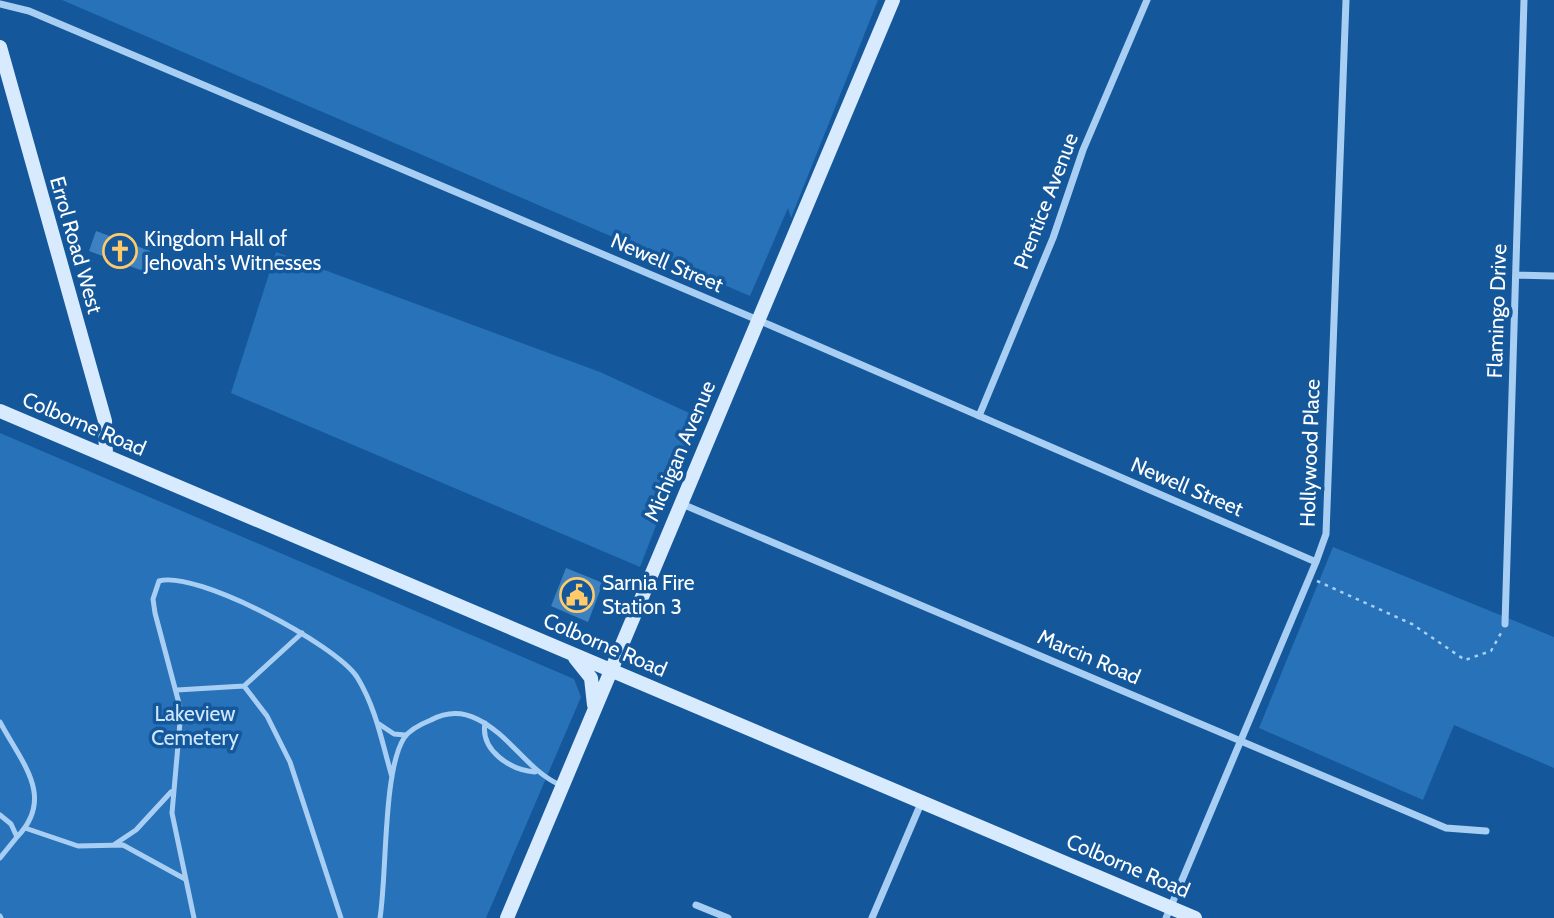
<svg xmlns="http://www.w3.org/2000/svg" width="1554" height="918" font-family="Cabin,sans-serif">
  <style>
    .green { fill: #2772b9 }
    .building { fill: #3d81c1 }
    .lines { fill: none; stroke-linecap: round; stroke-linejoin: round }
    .path { stroke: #a8cff3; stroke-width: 2.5; stroke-dasharray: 3.5 5; stroke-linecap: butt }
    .lane { stroke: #a8cff3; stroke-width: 5 }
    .street { stroke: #a8cff3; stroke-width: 7 }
    .secondary { stroke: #d8eafd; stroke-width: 14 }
    .labels { text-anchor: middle; stroke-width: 7; stroke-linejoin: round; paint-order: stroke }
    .street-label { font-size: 21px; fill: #fff; stroke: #14589b }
    .poi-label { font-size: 21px; fill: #fff; stroke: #14589b; text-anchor: start }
    .park-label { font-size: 21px; fill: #d0e8fd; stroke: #14589b }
  </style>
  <rect width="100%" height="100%" fill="#14589b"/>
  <path class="green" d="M62,0H878L791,218L788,208L750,296Z
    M276,252L600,372L698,417L640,567L231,393Z
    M0,433L574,679L581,697L486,918H0Z
    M1333,547L1554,637V768L1454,725L1423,800L1259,728Z"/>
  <path class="building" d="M96,231L150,251L143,271L89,251Z
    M566,568L603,583L588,622L551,606Z"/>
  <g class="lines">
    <path class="path" d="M1317,581L1412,624L1465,660L1491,651L1501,633"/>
    <path class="lane" d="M244,686L267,716L290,762L341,918
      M177,690L244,686L302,633
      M0,722C21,762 56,797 17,837
      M485,723C480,751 511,770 535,772
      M379,724L394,734L405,735
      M0,815L11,824L17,837L0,858
      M25,828L78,846L123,845L185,879
      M115,844L136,830L171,792
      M0,916L1,918
      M194,918L172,813L181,711L155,613L153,599L159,581C196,570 335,644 357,677C376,708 382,742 392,777
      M380,918C387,874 383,771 404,738C410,729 421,724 431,720C446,712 461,711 477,719C510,735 527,770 560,785"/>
    <path class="street" d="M0,4L29,11L772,326L1316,562
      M1516,275L1554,276
      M979,416L1053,238L1083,150L1147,0
      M682,504L1446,828L1486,831
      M1505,624L1524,0
      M696,905L728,918
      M872,918L922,801
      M1166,918L1316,562L1326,534L1346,0"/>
    <path class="secondary" d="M0,47L105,421L106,456
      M0,411L1195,918
      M575,658L591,678L594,705
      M507,918L893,0"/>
  </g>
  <defs>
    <g id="church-ring" transform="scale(1.75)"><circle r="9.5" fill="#14589b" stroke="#ffca6a" stroke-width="1.5"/><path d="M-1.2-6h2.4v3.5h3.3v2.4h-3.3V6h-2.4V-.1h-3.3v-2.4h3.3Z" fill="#ffca6a"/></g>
    <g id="civic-ring" transform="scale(1.75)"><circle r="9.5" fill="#14589b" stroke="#ffca6a" stroke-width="1.5"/><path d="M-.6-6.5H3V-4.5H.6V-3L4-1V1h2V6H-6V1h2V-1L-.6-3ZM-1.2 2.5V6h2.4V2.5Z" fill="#ffca6a"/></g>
  </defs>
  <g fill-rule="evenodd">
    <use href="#church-ring" x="120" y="251"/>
    <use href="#civic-ring" x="577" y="595"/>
  </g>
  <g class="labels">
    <g class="street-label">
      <text transform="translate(1046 201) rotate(-69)" y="7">Prentice Avenue</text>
      <text transform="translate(76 245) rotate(74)" y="7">Errol Road West</text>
      <text transform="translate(667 263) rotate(23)" y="7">Newell Street</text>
      <text transform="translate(1497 311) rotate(-88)" y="7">Flamingo Drive</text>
      <text transform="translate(84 424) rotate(23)" y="7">Colborne Road</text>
      <text transform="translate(680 451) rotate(-67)" y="7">Michigan Avenue</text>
      <text transform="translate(1310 453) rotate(-88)" y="7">Hollywood Place</text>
      <text transform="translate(1187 487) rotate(23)" y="7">Newell Street</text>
      <text transform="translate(605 645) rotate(23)" y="7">Colborne Road</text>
      <text transform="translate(1089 657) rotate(23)" y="7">Marcin Road</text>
      <text transform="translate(1128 866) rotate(23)" y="7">Colborne Road</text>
    </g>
    <g class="poi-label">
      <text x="144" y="246">Kingdom Hall of<tspan x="144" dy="24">Jehovah's Witnesses</tspan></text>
      <text x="602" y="590">Sarnia Fire<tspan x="602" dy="24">Station 3</tspan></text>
    </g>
    <g class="park-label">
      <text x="195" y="721">Lakeview<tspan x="195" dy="24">Cemetery</tspan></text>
    </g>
  </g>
</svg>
